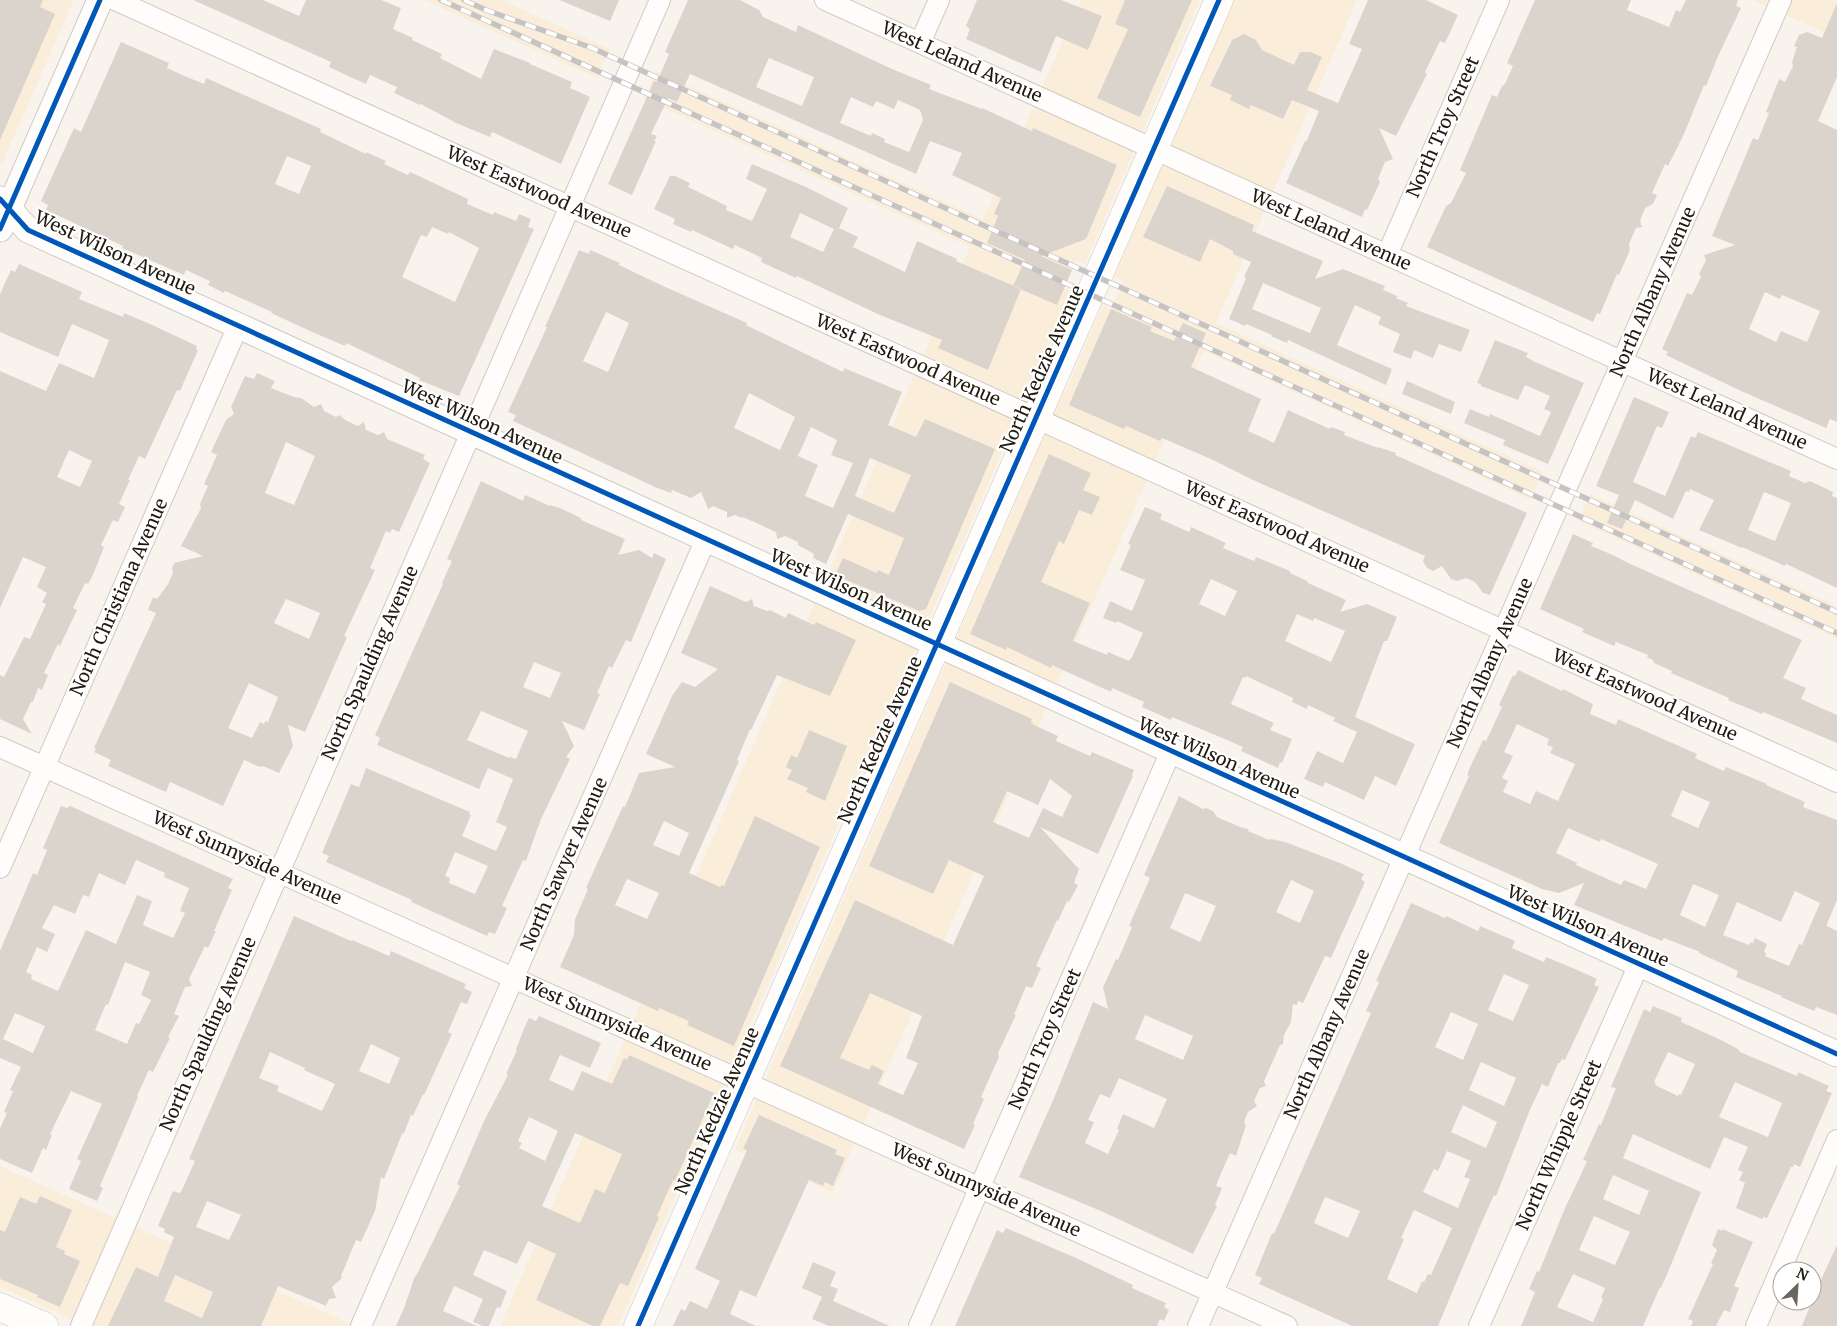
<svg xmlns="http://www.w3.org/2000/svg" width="1837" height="1326" font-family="Merriweather,serif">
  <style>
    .built { fill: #faeedb }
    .building { fill: #dbd4cd; fill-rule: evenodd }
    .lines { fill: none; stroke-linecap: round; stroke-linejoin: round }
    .minor-casing { stroke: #cfcac1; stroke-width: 22 }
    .tertiary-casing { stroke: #cfcac1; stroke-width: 27 }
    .secondary-casing { stroke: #cfcac1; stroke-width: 29 }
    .minor { stroke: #fefdfc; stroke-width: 20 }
    .tertiary { stroke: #fefdfc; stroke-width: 25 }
    .secondary { stroke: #fefdfc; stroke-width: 28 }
    .rail-casing { stroke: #c6c4c2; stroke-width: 5.5 }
    .rail { stroke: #fff; stroke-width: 4; stroke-dasharray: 11; stroke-linecap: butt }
    .cycleway-casing { stroke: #fff; stroke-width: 8 }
    .cycleway { stroke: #0057b8; stroke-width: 5 }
    .labels { text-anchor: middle; stroke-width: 4.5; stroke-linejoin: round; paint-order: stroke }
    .street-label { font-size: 18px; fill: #1f190e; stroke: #fff }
  </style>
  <rect width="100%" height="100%" fill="#f8f4ed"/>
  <path class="built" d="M0,0H74L2,164L0,163Z
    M423,0H502L610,49L597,78Z
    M1081,0H1200L1085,264L1076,261L1072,270L1065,288L1074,292L1034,379L1038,385L1013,441L1006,444L618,1326H500L970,247L644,99L656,71L983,219Z
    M1233,0H1357L1216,323L1543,472L1531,500L1204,351L833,1193L735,1149L1035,457L1033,452L1059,393L1066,390L1103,305L1111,309L1123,282L1114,277Z
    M1752,0H1837V38Z
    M1590,494L1837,606V639L1578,521Z
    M0,1166L356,1326H87L0,1287Z"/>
  <path class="building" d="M0,0H43L40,7L55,14L0,140Z
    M193,0H263L299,16L306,0H381L401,8L393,29L413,38L412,40L442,54L440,58L481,79L494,49L530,63V64L572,82L570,88L590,97L561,164L492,132L490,137L456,123L421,104L420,105L394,93L397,87L370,75L366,84L348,76L329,67L331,62Z
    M559,0H619L610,21Z
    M688,0H740L759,10L763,17L796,32L798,25L892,69L931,85L929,89L982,109V108L1032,131L1033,128L1117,165L1086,239L1041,256L1072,270L1057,305L1013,286L1025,260L987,243L998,216L994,214L1001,198L952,175L962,153L930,141L916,174L690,74L677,102L668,98L651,134L657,136L654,141H656L632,195L608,184L654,81L657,82L669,54L665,52ZM769,58L814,77L802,106L756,87ZM851,97L873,107L876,101L894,109L898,100L920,110L923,120L909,152L884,142L885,139L872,133L871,136L840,123Z
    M977,0H1061L1102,16L1088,50L1056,36L1041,72L966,39L970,29L966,26Z
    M1125,0H1192L1140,117L1097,98L1128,29L1115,24Z
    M1368,0H1426L1458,15L1445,43L1440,41L1425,72L1427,74L1396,136L1379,128L1393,159L1385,162L1378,179L1380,182L1367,210L1365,209L1362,217L1286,183L1305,141L1306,142L1319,111L1292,100L1283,119L1251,105L1249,109L1230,100L1232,95L1210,86L1232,40L1244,34L1256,40L1262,50L1294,65L1300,52H1310L1322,57L1307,90L1338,103L1362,49L1349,44Z
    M1535,0H1631L1627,10L1669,27L1676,10L1680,12L1686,0H1738L1736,6L1741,8L1719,54L1706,86L1704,85L1684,134L1668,166L1665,164L1652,193L1657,195L1653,204L1645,208L1640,221L1642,227L1636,228L1629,244L1630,250L1619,275L1617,274L1600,314L1597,313L1593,322L1427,247L1446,206L1451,203L1466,173L1460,170L1492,95L1497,97L1502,86L1505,84L1513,66L1507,63Z
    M1837,3V77L1818,121L1837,130V422L1830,419L1826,428L1741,391L1666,355L1668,352L1662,349L1687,293L1692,295L1701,277L1699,274L1706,260L1704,255L1735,245L1712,236L1753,138L1758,140L1769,113L1766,112L1779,79L1785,82L1793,66L1792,62L1797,47L1794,46L1799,35L1807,32L1822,38ZM1765,292L1780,299L1782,295L1820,311L1807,342L1781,331L1776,342L1749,329Z
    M121,42L169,63L167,68L182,75L204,84L206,78L321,129L320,132L366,154V152L386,161L384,164L408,175L410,172L468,199L467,204L493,215L494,212L516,221L519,214L531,219L528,227L534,229L459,396L419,380L420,378L346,343L345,346L310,331L271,313L272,312L225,291L224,293L208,285L210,281L186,270L184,275L122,248L123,246L46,210L48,205L41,201L74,128L81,132ZM287,156L311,166L299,194L275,184ZM432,227L448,234L449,232L479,248L455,302L402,277L421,235L427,237Z
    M752,164L806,187L848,208L839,228L858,237L853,247L905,272L917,241L957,259L956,261L1021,289L988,370L938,348L942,340L880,315L797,276L796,278L761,262L762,258L735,245L733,249L692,230L691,232L673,224L675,219L654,209L670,176H675L690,183L688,187L727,206L726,210L752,221L767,189L746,179ZM800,213L834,229L823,252L790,237Z
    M1167,186L1254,225L1252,231L1323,261L1315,279L1343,269L1385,286L1383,290L1397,296L1396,298L1408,303L1406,306L1470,330L1461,352L1439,344L1433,358L1414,350L1411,359L1393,352L1400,334L1378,324L1381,317L1355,305L1337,345L1392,369L1386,385L1288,340L1287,343L1271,336L1272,335L1246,324L1245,326L1229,319L1246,278L1244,277L1251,262L1233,254V251L1210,239L1200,262L1143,237ZM1263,283L1321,308L1310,333L1252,309Z
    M579,250L589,254L590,250L620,263L619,265L663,286L747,323L746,325L843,372L844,368L902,392L888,425L916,437L925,419L995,449L926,609L919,611L835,575L843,558L877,573L878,570L889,575L904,538L848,514L826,564L813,558L814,554L798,545V542L785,536L777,539L776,532L743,517L742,518L735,515L727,518V512L713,506L708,509L701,492L691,498L672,490L671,493L655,487L513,421L516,415L508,412L547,327H545ZM606,312L629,323L608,372L583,361ZM749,393L795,417L780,450L734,428ZM811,427L837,440L831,455L853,463L833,508L805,496L818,465L798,456ZM870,458L911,475L894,513L855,496Z
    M19,264L82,292L79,299L123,317L124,313L150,324L197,346L196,349L198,350L180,391L177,390L145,459L139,456L128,480H130L119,504L125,507L118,522L113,520L101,545L104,547L93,575L88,584L85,583L73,608L77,610L60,646L58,644L44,673L48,675L42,690L38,688L33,702H31L23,719L32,734L0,719V675L4,677L24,637L30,639L46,604L42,602L47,593L37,587L46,567L23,557L0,608V371L46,391L59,363L94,378L109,340L72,324L58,357L0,332V294L11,270L15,272ZM69,450L92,461L80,487L57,477Z
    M1111,309L1152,327L1150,331L1174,341L1183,323L1206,333L1191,367L1261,399L1248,431L1274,443L1288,410L1330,429L1331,427L1345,432L1344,435L1378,448V447L1396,453L1395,455L1527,513L1490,595L1483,593L1475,582L1466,578L1457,581L1451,579L1442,566L1433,571L1427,568L1423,561L1425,556L1253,480L1213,460L1162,438L1160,441L1126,426L1124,429L1069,405Z
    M1495,340L1528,353L1526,357L1535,362L1584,383L1548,464L1503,445L1505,440L1464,423L1470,409L1489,417L1490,414L1540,436L1551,412L1544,409L1550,396L1525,385L1518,400L1481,386V384L1477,383Z
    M257,373L275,381L271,388L294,397L301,398L314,407L321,404L324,411L336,417L339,415L347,421L358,426L364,422L366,430L378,435L384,432L387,439L425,455L423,459L430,463L399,532L392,529L390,533L386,531L370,568L375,570L344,636L347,637L305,732L288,725L293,746L279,773L263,766L260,767L244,760L223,806L170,782L166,792L108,766L111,760L94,752L96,749L94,748L156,613L148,610L153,597L157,599L168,584L173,573L172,568L174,563L203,556L181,546L201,508L200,504L208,486L204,484L217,455L211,452L226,420L234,414L231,407L245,376L254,379ZM286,442L315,456L294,505L265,493ZM286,599L320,613L309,639L274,623ZM249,683L278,697L268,722L265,721L264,724L260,722L252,738L228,728Z
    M1407,381L1455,402L1451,414L1402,394Z
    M1634,397L1669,412L1662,428L1657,426L1633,482L1665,496L1691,436L1695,438L1698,432L1791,471L1789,476L1805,483L1810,481L1833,492L1832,496L1837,498V588L1786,564L1785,566L1742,547V548L1699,530L1714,500L1690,489L1689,492L1686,491L1673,519L1635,500L1622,529L1607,523L1619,495L1596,486ZM1764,492L1791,503L1775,541L1748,530Z
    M1049,454L1091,473L1083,490L1100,497L1092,515L1079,510L1064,544L1059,541L1041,582L1090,603L1073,641L1107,655L1108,652L1129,661L1132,657L1143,633L1117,621L1116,623L1103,618L1110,601L1132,611L1145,580L1120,570L1131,545L1128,544L1145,507L1162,514L1160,519L1189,532L1191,527L1226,543L1223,548L1254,561L1256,557L1290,571V573L1307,581L1308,583L1346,600L1340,612L1367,604L1397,617L1387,641H1384L1355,717L1415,744L1396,786L1375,776L1364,800L1325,782L1323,787L1304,779L1317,751L1343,763L1357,732L1333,721L1335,718L1308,705L1307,709L1292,702L1293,698L1246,676L1245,678L1243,677L1231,704L1274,723L1270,730L1292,739L1282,763L1280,762L1278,768L1241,751L1243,747L1220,737L1172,717L1171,720L1142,707L1144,702L1112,688L1111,692L1052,665L1051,668L1007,647L1006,650L970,634ZM1211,579L1237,591L1225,616L1199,604ZM1297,614L1313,621L1314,618L1345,631L1331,662L1285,641Z
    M481,481L523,501L525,495L550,506V505L560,508L581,518V520L625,539L618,555L639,550L652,558L654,553L666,559L631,642L626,640L612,668L609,666L597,693L600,694L584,730L562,721L574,746L566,757L570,759L541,819L526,861L523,860L502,906L507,908L495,934L489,932L487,936L411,902L412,900L326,862L329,856L322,853L351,784L359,787L366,768L470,812L469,814L471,815L462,836L496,851L507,827L496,822L513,779L488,768L479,789L377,745L380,738L375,735L443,584L442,583L452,561L447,559ZM534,662L561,673L550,698L523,687ZM481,711L528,731L516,759L510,757L509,758L467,740ZM455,852L488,866L475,894L449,883L450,878L445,876Z
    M1573,534L1593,543L1591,546L1613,555L1628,563L1802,640L1783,678L1806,688L1801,699L1837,715V743L1763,712L1762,714L1728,700L1729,698L1671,673L1672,671L1654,663L1653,660L1647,657L1648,655L1616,642L1614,646L1582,632L1584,629L1540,609Z
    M710,586L746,602L752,599L754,606L767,611L770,610L786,618L788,613L814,625L816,622L856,640L830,696L777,675L751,730L750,729L737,760L739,761L689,873L720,887L722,885L724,886L755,816L820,847L734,1046L687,1025L689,1021L659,1008L658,1011L560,967L574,935L575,919L588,889L586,888L623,806L625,807L639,773L675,767L646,754L672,696L682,682L695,687L718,669L681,653ZM664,821L689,833L679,856L653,845ZM627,879L659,893L647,919L615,905Z
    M1518,670L1562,691L1563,689L1593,704L1590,714L1616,725L1618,719L1697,754L1695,758L1724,771L1726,767L1767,784L1766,785L1805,802L1803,807L1837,820V900L1827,924V926L1837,931V1015L1816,1007L1814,1011L1781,997L1782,996L1736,977L1738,971L1699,953L1700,952L1664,938L1662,941L1574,905L1584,883L1559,893L1542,889L1439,843L1469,776L1467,775L1471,765L1483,740L1486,741L1502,707L1499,705L1513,675L1515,676ZM1517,724L1549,739L1547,745L1553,747L1550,753L1575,764L1558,801L1536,791L1530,804L1503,792L1508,781L1502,778L1513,756L1504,752ZM1682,790L1710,802L1698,828L1671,816ZM1568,828L1600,842L1601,839L1658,864L1646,889L1624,880L1621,885L1576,865L1577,863L1556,853ZM1693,884L1719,895L1705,927L1680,915ZM1795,891L1820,903L1802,945L1799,944L1789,966L1765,956L1766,953L1764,952L1767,944L1755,938L1753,943L1751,942L1749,945L1723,935L1737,902L1781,922Z
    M950,682L1032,719L1031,722L1034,725L1058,736L1056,741L1090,756L1092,752L1134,770L1132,775L1133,776L1098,854L1040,827L1079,869L1074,883L1078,885L1069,902L1067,901L1058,921L1057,920L1036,966L1041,968L1032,988L1026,986L1014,1015H1016L998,1053L999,1057L981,1097L984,1099L973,1124L975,1125L964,1149L780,1066L855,900L953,945L984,876L949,860L933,894L869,866ZM1050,779L1072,796L1062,817L1043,808L1029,838L993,822L1007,791L1038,805ZM870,993L922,1016L906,1058L918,1063L903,1095L878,1084L884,1071L872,1065L869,1070L840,1058Z
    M809,730L847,746L825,801L806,792L808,788L787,779L792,770L786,767L791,755L797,758Z
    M1179,796L1203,809L1206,808L1213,811L1217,817L1240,827L1248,829V831L1269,840L1271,839L1285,842L1340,863L1364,874L1361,879L1365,882L1331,958L1325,956L1303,1003L1298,1001L1297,1005L1293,1004L1291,1022L1284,1035L1283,1044L1280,1045L1264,1081L1266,1086L1260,1088L1254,1101L1257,1106L1248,1112L1244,1122L1246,1125L1236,1156L1230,1153L1219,1178L1216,1186L1222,1188L1215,1205L1217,1206L1193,1254L1101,1211L1019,1177L1054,1098L1093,1002L1108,1009L1103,987L1116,959L1118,960L1132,927L1129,926L1150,878L1144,875ZM1291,880L1314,891L1300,923L1276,912ZM1185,893L1216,906L1200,942L1170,928ZM1145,1015L1193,1036L1183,1060L1135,1039ZM1119,1078L1167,1099L1154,1128L1123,1114L1117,1129L1119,1130L1108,1154L1085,1143L1094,1122L1088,1120L1100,1094L1110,1098Z
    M61,806L67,808L70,806L233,879L228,888L232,890L214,931H216L208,948L205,946L189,979L192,986L185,987L174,1014L179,1016L168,1037L170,1038L153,1072L149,1070L148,1072L137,1096L138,1097L130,1116L100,1186L103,1188L97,1201L69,1189L81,1161L77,1159L102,1104L71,1091L50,1134L52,1135L46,1150L43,1148L32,1173L0,1159V1128L7,1113L4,1112L13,1091L10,1090L21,1067L0,1058V951L33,873L37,875L47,850L43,848ZM136,860L165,873L164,877L189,888L180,911L185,913L173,938L143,925L152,901L137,895L116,944L86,930L58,991L31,979L32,975L26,972L37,947L47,952L55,934L42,928L54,905L75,914L83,895L89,897L99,873L125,885ZM125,962L150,972L141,995L151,1000L139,1024L136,1023L127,1044L95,1030L106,1004L108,1005ZM15,1013L45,1026L33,1053L3,1039Z
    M1411,903L1445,918L1446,916L1478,931L1480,926L1515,941L1512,948L1544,962L1546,957L1575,969L1597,979L1594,985L1599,987L1565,1060L1562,1059L1560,1063H1558L1548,1087L1542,1084L1529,1112L1496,1196L1494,1195L1480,1226L1438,1326H1352L1259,1284L1262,1278L1255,1275L1267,1245L1272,1233L1274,1234L1371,1013L1366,1011L1379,982L1376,981ZM1504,974L1529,985L1513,1021L1488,1010ZM1451,1012L1478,1024L1463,1060L1435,1047ZM1481,1062L1516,1078L1504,1106L1469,1090ZM1463,1105L1497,1122L1486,1148L1451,1132ZM1447,1151L1471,1161L1464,1177L1470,1179L1458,1208L1423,1192L1434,1169L1438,1171ZM1325,1197L1360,1211L1348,1238L1314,1223ZM1414,1210L1452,1228L1431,1275L1428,1274L1424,1282L1422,1281L1417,1293L1387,1279L1404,1239L1401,1238Z
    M294,916L351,941L352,940L389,956L391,951L466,984L464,988L472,992L467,1004L461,1002L448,1032L452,1034L424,1095L423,1094L413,1116L411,1115L404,1133L402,1134L384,1179L381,1177L375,1211L361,1242L356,1240L341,1276L342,1278L332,1287L336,1298L329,1299L326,1306L278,1286L261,1326H108L136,1267L158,1277L174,1237L164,1232L165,1229L158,1226L173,1191L179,1193L181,1192L195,1161L189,1159ZM371,1044L400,1058L389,1084L359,1071ZM270,1052L305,1068L304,1070L335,1084L322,1111L277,1091L279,1086L259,1078ZM207,1201L241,1215L229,1240L196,1227ZM175,1275L213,1292L202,1318L164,1301Z
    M1653,1006L1682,1018L1681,1022L1721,1040L1738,1049L1740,1052L1797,1076L1798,1072L1829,1086L1826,1091L1832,1093L1818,1125L1800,1167L1794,1164L1793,1167H1791L1767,1218L1763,1217L1762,1219L1736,1208L1745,1183L1739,1180L1743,1172L1738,1170L1748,1147L1724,1137L1710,1169L1633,1134L1623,1158L1701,1192L1668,1272L1661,1288L1660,1287L1643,1326H1521L1535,1292L1529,1289L1537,1271L1539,1272L1565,1208L1578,1181L1587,1161L1583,1160L1599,1124L1601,1125L1616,1088L1611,1087L1644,1009L1650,1012ZM1668,1052L1695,1064L1681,1095L1679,1094L1678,1096L1655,1085L1656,1083L1654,1082ZM1735,1082L1782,1103L1768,1137L1719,1117ZM1613,1175L1649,1191L1639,1215L1603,1199ZM1594,1216L1630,1232L1615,1265L1579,1250ZM1573,1274L1605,1288L1601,1298L1603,1299L1593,1322L1557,1307Z
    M539,1016L601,1043L590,1068L560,1055L549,1080L573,1091L582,1071L612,1084L624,1058L627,1060L629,1055L714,1093L675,1181L673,1180L657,1216L659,1217L644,1251L628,1286L620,1283L600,1326H593L536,1300L556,1254L528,1241L517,1264L484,1250L473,1275L507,1291L500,1308L497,1307L489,1326H483L473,1322L483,1299L454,1286L443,1311L477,1326H396L404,1308L415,1276H416L460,1186L457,1184L484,1121L508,1075L506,1074L517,1050H516L523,1031L529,1018L536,1021ZM529,1117L558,1131L545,1161L519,1148L522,1143L518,1141ZM575,1133L622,1154L605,1193L595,1189L580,1223L542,1206Z
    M759,1115L837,1150L835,1154L845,1158L833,1186L825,1182L823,1186L809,1180L756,1297L740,1290L730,1314L756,1326H673L681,1309L685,1311L690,1301L707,1309L720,1281L695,1269L747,1150L743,1149Z
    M40,1196L72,1210L56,1247L65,1251L64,1254L80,1261L60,1307L37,1297L38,1295L0,1279V1230L5,1232L20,1197L36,1204Z
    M1006,1228L1076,1258L1133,1285L1132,1288L1166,1303L1164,1307L1169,1310L1164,1321L1160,1319L1157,1326H955L997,1230L1003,1233Z
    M1718,1229L1722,1231V1229L1753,1242L1734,1286L1739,1288L1730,1312L1724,1310L1716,1326H1691L1693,1321L1688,1319L1713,1264L1711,1263L1717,1250L1712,1245Z
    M1837,1245V1326H1802L1815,1293Z
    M813,1262L836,1272L830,1286L838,1289L833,1301L890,1326H829L812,1319L822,1297L802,1288Z"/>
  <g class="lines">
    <g class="minor-casing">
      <path id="minor" d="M115,0L1837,782
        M825,0L1837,459
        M920,43L939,0
        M1387,255L1499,0
        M0,747L1287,1326
        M0,868L238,326
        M81,1326L660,0
        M361,1326L706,539
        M919,1326L1171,751
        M1198,1326L1781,0
        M1479,1326L1639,964
        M1756,1326L1837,1140"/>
    </g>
    <g class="tertiary-casing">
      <path id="tertiary" d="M0,199L28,230L1837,1054
        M0,229L100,0"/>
    </g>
    <g class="secondary-casing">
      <path id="secondary" d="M0,1307L44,1326
        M638,1326L1219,0"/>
    </g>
    <use href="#minor" class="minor"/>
    <use href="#tertiary" class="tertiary"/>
    <use href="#secondary" class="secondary"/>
    <g class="rail-casing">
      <path id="rail" d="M441,0L1837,633
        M464,0L486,10L592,48L1837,612"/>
    </g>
    <use href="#rail" class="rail"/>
    <g class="cycleway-casing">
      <path id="cycleway" d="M0,199L28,230L1837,1054
        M0,229L100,0
        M638,1326L1219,0"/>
    </g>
    <use href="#cycleway" class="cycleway"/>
  </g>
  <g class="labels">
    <g class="street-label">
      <text transform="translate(962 62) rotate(24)" y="6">West Leland Avenue</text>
      <text transform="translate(1443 127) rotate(-66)" y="6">North Troy Street</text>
      <text transform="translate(539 192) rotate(24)" y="6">West Eastwood Avenue</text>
      <text transform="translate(1331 230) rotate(24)" y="6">West Leland Avenue</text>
      <text transform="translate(115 253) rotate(25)" y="6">West Wilson Avenue</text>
      <text transform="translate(1653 292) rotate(-66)" y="6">North Albany Avenue</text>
      <text transform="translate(908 360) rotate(24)" y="6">West Eastwood Avenue</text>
      <text transform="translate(1042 369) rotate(-66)" y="6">North Kedzie Avenue</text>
      <text transform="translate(1727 409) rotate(24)" y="6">West Leland Avenue</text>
      <text transform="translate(482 422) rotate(25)" y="6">West Wilson Avenue</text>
      <text transform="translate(1277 527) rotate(24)" y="6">West Eastwood Avenue</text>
      <text transform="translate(851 590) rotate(24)" y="6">West Wilson Avenue</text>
      <text transform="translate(119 597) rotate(-66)" y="6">North Christiana Avenue</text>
      <text transform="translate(370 663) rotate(-66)" y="6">North Spaulding Avenue</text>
      <text transform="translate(1490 663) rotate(-66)" y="6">North Albany Avenue</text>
      <text transform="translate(1645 695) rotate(24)" y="6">West Eastwood Avenue</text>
      <text transform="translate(880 740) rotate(-66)" y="6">North Kedzie Avenue</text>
      <text transform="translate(1219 758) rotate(24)" y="6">West Wilson Avenue</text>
      <text transform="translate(247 858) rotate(24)" y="6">West Sunnyside Avenue</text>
      <text transform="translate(564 864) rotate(-66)" y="6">North Sawyer Avenue</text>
      <text transform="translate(1588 926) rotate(24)" y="6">West Wilson Avenue</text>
      <text transform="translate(617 1024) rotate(24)" y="6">West Sunnyside Avenue</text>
      <text transform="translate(208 1034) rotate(-66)" y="6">North Spaulding Avenue</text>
      <text transform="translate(1327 1034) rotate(-66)" y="6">North Albany Avenue</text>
      <text transform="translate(1045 1039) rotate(-66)" y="6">North Troy Street</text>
      <text transform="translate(717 1111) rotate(-66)" y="6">North Kedzie Avenue</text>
      <text transform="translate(1559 1145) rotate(-66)" y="6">North Whipple Street</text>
      <text transform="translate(986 1190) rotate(24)" y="6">West Sunnyside Avenue</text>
    </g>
  </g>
  <g transform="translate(1797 1286) rotate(25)"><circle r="24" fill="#ffffff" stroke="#a5a39f"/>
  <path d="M0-4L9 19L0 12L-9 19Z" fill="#6b665c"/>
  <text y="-8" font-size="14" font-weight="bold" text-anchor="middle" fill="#1f190e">N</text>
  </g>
</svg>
